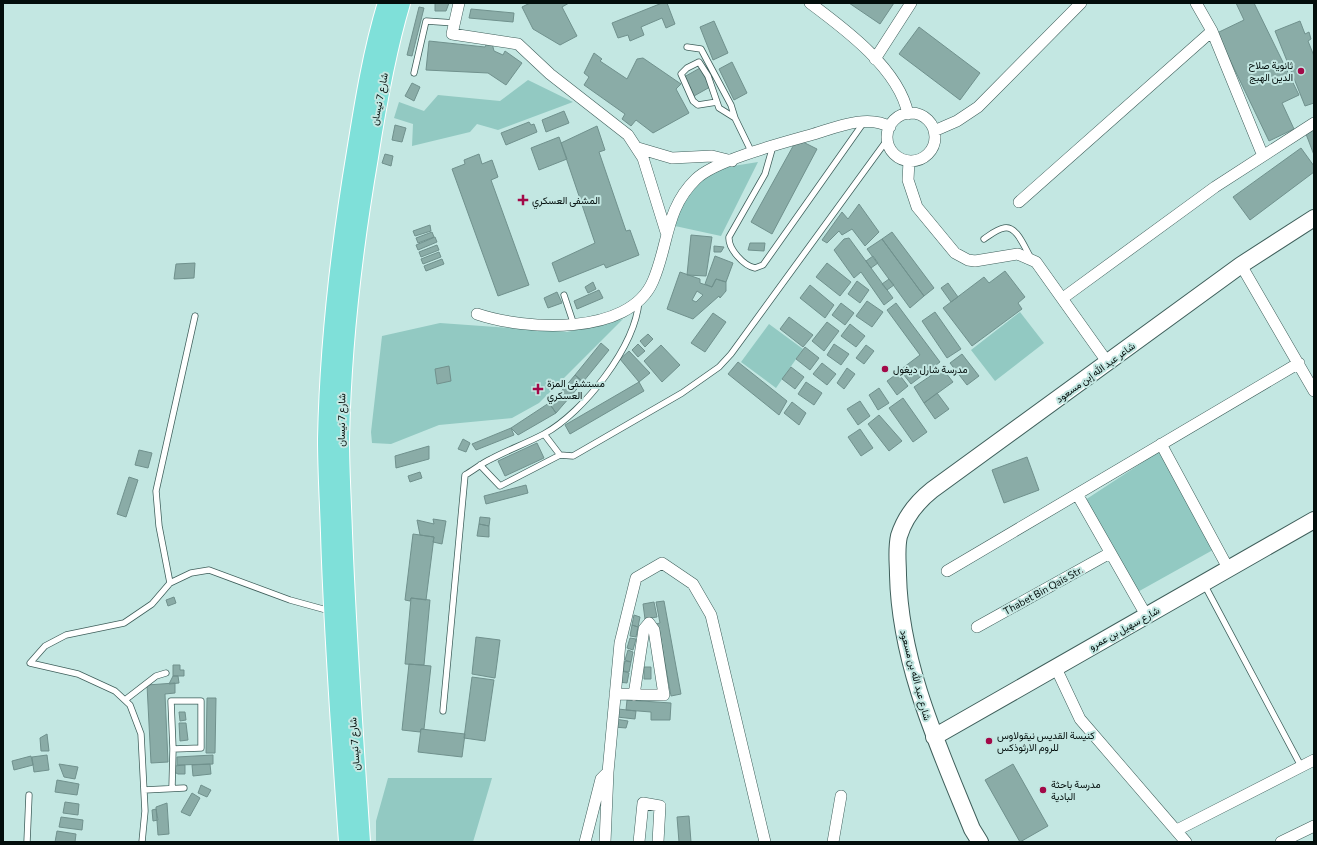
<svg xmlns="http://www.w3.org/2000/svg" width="1317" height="845" font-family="Commissioner,Vazirmatn,sans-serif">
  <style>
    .green { fill: #92c9c2 }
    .building { fill: #8aaca7; stroke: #70918d; fill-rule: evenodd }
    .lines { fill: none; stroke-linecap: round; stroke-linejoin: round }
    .lane-casing { stroke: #3f5f5b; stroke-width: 7 }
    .street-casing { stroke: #3f5f5b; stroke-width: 12 }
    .secondary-casing { stroke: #3f5f5b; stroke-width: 18 }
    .primary-casing { stroke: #fff; stroke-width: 20 }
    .lane { stroke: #fff; stroke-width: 5.5 }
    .street { stroke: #fff; stroke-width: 11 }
    .secondary { stroke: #fff; stroke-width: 16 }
    .primary { stroke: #7fe0d9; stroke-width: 18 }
    .poi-dot { fill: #a20948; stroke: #c3e7e2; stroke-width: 1.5 }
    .labels { text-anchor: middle; stroke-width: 4; stroke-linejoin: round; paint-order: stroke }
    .poi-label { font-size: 10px; fill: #030e0c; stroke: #c3e7e2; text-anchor: start }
    .street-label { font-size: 10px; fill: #030e0c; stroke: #c3e7e2 }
  </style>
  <rect width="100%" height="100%" fill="#c3e7e2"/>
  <path class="green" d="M528,80L573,102L498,130L477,124L470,132L412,146L413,124L394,118L399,102L424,111L438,95L500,101Z
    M758,162L721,236L675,226L680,208L699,183L721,168Z
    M1020,312L1044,343L995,381L971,350Z
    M623,319L539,403L512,418L439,425L391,444L372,443L371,432L382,336L440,323L567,332Z
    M769,324L803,349L776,388L741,362Z
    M1163,449L1220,546L1134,594L1082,502Z
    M388,778H492L473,842H376V821Z"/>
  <path class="building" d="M435,3H449L446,11H435Z
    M530,3H569L562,7L577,36L560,45L533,29L522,7Z
    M662,3H667L675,24L666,28L662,18L641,27L644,35L630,41L628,35L618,38L612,23Z
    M849,3H894L880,24Z
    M1236,3H1254L1299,95L1282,103L1294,129L1269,141L1217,33L1244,20Z
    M419,7L424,8L412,56L407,55Z
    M471,9L514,13L513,22L469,18Z
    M714,21L728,53L713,60L700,27Z
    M1300,21L1305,34L1309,32L1311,39L1308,41L1314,56V103L1305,106L1275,31Z
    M919,27L980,73L960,100L899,54Z
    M429,41L485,47L487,43H492L494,51L503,55L505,51L522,63L506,85L488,73L426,70Z
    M594,53L602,59L600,61L627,79L637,59L643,58L681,84L676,89L689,113L653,133L636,120L631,126L622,119L625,114L584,85L589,77L584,73Z
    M732,62L747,93L734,100L719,69Z
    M700,68L710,87L694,96L684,77Z
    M412,83L420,87L414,101L405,96Z
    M564,111L569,123L546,132L542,120Z
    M529,122L531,125L534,124L537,132L506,145L501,133Z
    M395,125L406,128L402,142L392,140Z
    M597,126L605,150L599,152L626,231L630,230L639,255L606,268L604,264L559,282L552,263L595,243L561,143Z
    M1314,130V155L1306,134Z
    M559,137L567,159L539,170L531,148Z
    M797,139L817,149L772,234L751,222Z
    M1301,148L1314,166V172L1250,220L1233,197Z
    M385,154L393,156L391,166L382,163Z
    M479,154L482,164L492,160L498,177L491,180L529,285L498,296L452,169L465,164L464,160Z
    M859,204L879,232L865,246L852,229L842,235L839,231L827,243L822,240L842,212L848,219Z
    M430,225L431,231L415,236L413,231Z
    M432,232L434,237L418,243L416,238Z
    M892,232L934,288L924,296L882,239Z
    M691,235L712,237L706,276L687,275Z
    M435,237L437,242L418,250L416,245Z
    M849,238L893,298L884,305L861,272L854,278L834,250L844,239Z
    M882,239L924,296L910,308L867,249Z
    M750,243H765L764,251L748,250Z
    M437,245L439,250L421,257L419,252Z
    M714,246L724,247L721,252H714Z
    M439,252L441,257L423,264L421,259Z
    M715,256L733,263L726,282L716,279L712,287L705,284Z
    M873,256L878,263L871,268L866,261Z
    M442,259L444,264L426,271L424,266Z
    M195,263L194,278L174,279L176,264Z
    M827,263L851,282L840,296L816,277Z
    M1005,271L1025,297L1018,303L1022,309L972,346L943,308L984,277L989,283Z
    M680,272L700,279V283L712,287L716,279L726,282V291L720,298L719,296L693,319L667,309ZM697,291L703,295L696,302L692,300Z
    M889,279L894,285L887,290L882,284Z
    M857,281L869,290L860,303L848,294Z
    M593,282L596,289L588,293L585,287Z
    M948,283L958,297L951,302L941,288Z
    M810,285L834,305L825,318L800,298Z
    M599,290L603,298L577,309L574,301Z
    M557,292L562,303L548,308L544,298Z
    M867,301L883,312L872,327L856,316Z
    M841,303L854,313L845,325L832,315Z
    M896,303L940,362L911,384L900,370L920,355L887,310Z
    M935,312L961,349L947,358L922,321Z
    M713,313L726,322L705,352L691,343Z
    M789,317L813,335L803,347L780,329Z
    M827,322L839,331L824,351L812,341Z
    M850,324L865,336L856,347L841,336Z
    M648,334L653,339L645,347L640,341Z
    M601,343L609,350L583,382L575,375Z
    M638,344L645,351L638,357L632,350Z
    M834,344L849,354L841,365L827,355Z
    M661,345L680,365L662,382L644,361Z
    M866,345L874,351L864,364L856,358Z
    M805,347L819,358L810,370L796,359Z
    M629,351L650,373L639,382L620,359Z
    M962,354L979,376L967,385L950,363Z
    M738,362L787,401L779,415L728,374Z
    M822,363L836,374L827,385L813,374Z
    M449,366L451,381L437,384L435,369Z
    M791,367L804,377L795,389L782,379Z
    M847,368L855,374L844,389L837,383Z
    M942,368L953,382L924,403L914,387Z
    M898,373L908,386L897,395L887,381Z
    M575,375L583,382L556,413L549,403L553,401Z
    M639,382L644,391L570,434L565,425Z
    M806,382L822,393L814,405L798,394Z
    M879,388L889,403L878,410L869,395Z
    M937,393L949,409L935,419L924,403Z
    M903,398L927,432L913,442L889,408Z
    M860,401L870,416L858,425L847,409Z
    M792,402L806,413L799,425L784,413Z
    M549,403L556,413L518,435L511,428Z
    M879,415L902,441L889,451L868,424Z
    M511,428L514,435L476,450L472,444Z
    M860,429L873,448L861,456L848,437Z
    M463,439L470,443L466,452L458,449Z
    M537,443L544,458L505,476L498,461Z
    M429,446V459L396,468L395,456Z
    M139,450L152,453L148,468L135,465Z
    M1027,457L1039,490L1004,503L992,470Z
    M420,472L422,478L410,482L408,476Z
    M129,477L138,480L126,517L117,514Z
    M526,485L528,493L486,504L484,496Z
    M480,517L490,518L489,526L479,524Z
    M433,519L446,521L442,544L433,542L434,537L420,535L417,520L434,524Z
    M479,524L489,526V537L477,536Z
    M413,534L434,537L426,600L411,598L410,601L405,600Z
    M174,597L176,603L168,606L166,600Z
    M411,598L430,600L424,665L405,664Z
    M664,601L681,694L671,696L660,635H658L656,624L660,623L656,602Z
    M654,602L657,617L645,619L643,604Z
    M634,615L640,617L638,627L632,625Z
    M632,625L638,627L636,637L630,636Z
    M476,637L500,640L495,678L472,674Z
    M630,638L636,639L633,650L627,648Z
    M628,650L633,652L631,662L625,660Z
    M625,661L631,662L629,672L623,671Z
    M409,664L431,666L424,729H421L420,732L402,730Z
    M173,665H180V670H184V676H173Z
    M644,667H651V679H644Z
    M622,671L629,673L627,683L619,682Z
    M173,676H178L179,683L169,684Z
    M472,677L494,680L485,741L464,738Z
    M175,683V693L165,694L168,762L151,763L147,685Z
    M207,698H216L215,753H206Z
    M627,700L671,703L670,720H651V712L626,710Z
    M618,709L636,711L635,719L617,717Z
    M179,712H185L186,720L180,721Z
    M615,719L628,721L626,728L614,727Z
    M179,723H186L188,740L180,741Z
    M421,729L465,734L462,757L418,752Z
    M47,734L49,751H41L40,738Z
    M47,755L49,770L34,772L32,757Z
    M213,755V764L177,765V757Z
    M31,756L33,765L14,770L12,761Z
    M59,764L78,767L75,779L64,777Z
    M210,764L211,774L193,776L192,765Z
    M1013,764L1048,826L1020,842L985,780Z
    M185,765V774H178L174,772V766Z
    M57,780L79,784L77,795L55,792Z
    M201,785L211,790L207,797L198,793Z
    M192,793L200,798L190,816L181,812Z
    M65,802L79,804L78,815L63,813Z
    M167,803L169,834L158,835L156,807Z
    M156,809L158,820L153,821L152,810Z
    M689,816L691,842H679L677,817Z
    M61,817L83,820L82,830L59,827Z
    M57,831L76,834L75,842H55Z"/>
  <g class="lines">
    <g class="lane-casing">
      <path id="lane" d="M687,47L701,49L731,105L735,118
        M414,73L426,21L455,23
        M717,102L698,105L693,101L681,74L687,68L699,62L708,76L719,108L735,118L752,153
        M773,146L765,174L729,237C728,249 744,266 755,268L763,265L864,122
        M984,239C990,235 997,229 1004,228C1017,225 1025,249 1031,258
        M564,295L574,325
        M544,434L560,455L573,456L682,393L719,367L731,354L887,140
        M480,465L500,486L560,455
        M170,583L159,526L156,491L195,316
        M1204,584L1301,766
        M125,700L156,676L166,673
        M443,711L465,475C474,470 482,463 491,459C508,450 527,443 544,434C584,412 635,347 639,301
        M172,788L173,749L171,701H201V748L173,749
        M144,790L184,788
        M27,842L29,795
        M142,842L145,811L141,734L130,705L115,691L78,674L30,663L45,646L66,635L124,623L152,604L170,583L191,573L209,570L290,600L330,611"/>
    </g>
    <g class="street-casing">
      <path id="street" d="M459,3L452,34L518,44L550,74L628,135L643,158L666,232
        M810,3C845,29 899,69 908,114
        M1196,3L1212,31L1263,156
        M875,59L911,3
        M887 137a24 24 0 1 1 48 0a24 24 0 1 1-48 0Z
        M934,131L957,121L978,107L1081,3
        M638,148L672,158L712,156L732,161
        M909,161L908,180L917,207L955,253L968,260L975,261L1018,254L1036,262L1108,363
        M1019,202L1212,31
        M1241,265L1314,391
        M1063,298L1215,187L1314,123
        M477,314C524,330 629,337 653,281C669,244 665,209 696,179C715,160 786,142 814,134C837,127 868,114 890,127
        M1161,444L1228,568
        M1077,494L1146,615
        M947,571L1299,363
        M977,627L1110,553
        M1055,666L1080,719L1186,842
        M615,694L664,695L654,630L649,623L644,629L634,695
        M1177,830L1314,760
        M585,842L601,779L606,774
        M605,842L608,772L620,643L636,578L662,563L693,584L711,615L765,842
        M639,842L643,803L660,806L658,842
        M833,842L841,796
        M1281,842L1314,826"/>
    </g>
    <g class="secondary-casing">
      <path id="secondary" d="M934,737L1314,520
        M980,842L972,829C939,748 900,664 898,575C898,563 896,549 899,536C905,517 917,502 932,490L1241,265L1314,218"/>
    </g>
    <g class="primary-casing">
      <path id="primary" d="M348,842C341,739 333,636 330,533C329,502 327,470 327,439C329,343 340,248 356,152C364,102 372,52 387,3
        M361,842C354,739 347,636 343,533C342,502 340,470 340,439C342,344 353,250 369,157C377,105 386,53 401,3"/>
    </g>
    <use href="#lane" class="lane"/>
    <use href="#street" class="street"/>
    <use href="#secondary" class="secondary"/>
    <use href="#primary" class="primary"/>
  </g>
  <g class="poi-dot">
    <circle cx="1301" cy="71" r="4"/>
    <path d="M521 194h4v4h4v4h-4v4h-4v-4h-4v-4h4z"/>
    <circle cx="885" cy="369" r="4"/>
    <path d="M536 383h4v4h4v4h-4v4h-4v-4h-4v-4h4z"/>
    <circle cx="989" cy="741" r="4"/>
    <circle cx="1043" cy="790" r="4"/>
  </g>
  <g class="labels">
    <g class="poi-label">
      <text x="1293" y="69" text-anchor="end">ثانوية صلاح<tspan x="1293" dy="12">الدين الهبج</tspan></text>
      <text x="532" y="204">المشفى العسكري</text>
      <text x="893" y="373">مدرسة شارل ديغول</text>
      <text x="547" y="387">مستشفى المزة<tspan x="547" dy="12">العسكري</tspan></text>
      <text x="997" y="739">كنيسة القديس نيقولاوس<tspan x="997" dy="12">للروم الارثوذكس</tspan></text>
      <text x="1051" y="788">مدرسة باحثة<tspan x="1051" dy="12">البادية</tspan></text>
    </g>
    <g class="street-label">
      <text transform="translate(379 99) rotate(-79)" y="4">شارع 7 نيسان</text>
      <text transform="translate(1095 372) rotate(-36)" y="4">شاعر عبد الله إبن مسعود</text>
      <text transform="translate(341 420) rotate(-89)" y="4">شارع 7 نيسان</text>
      <text transform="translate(1043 590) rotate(-29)" y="4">Thabet Bin Qais Str.</text>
      <text transform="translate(1124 628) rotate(-29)" y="4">شارع سهيل بن عمرو</text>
      <text transform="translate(916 675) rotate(75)" y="4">شارع عبد الله بن مسعود</text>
      <text transform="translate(354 744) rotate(-94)" y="4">شارع 7 نيسان</text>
    </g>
  </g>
  <rect width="1317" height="845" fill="none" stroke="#030e0c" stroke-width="8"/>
</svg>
